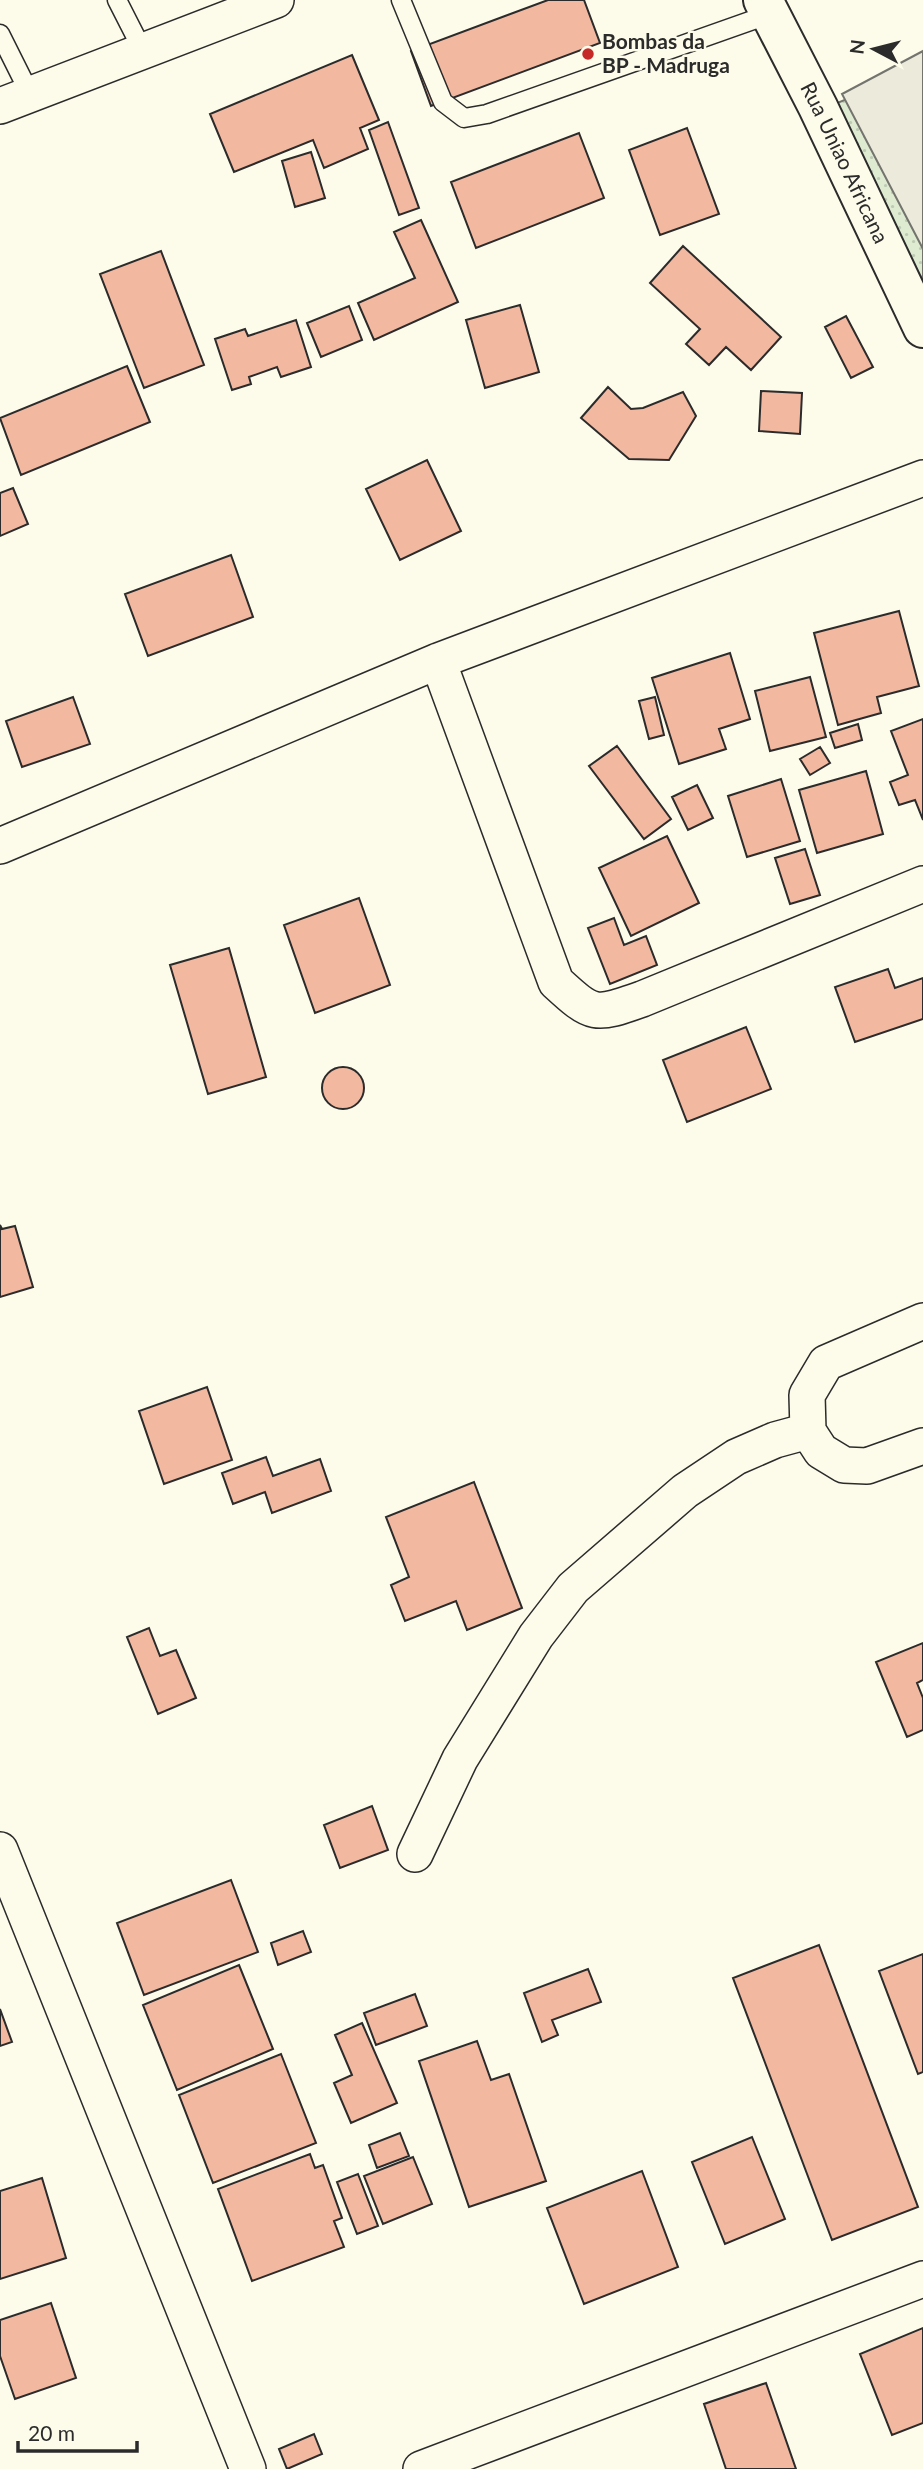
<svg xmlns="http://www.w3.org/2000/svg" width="923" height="2469" font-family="Lato,sans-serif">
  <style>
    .park { fill: url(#park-dots); stroke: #74746e; stroke-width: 2 }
    .parking { fill: #eceadb; stroke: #74746e; stroke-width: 2 }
    .building { fill: #f2b8a0; stroke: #2b2b2b; stroke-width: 2 }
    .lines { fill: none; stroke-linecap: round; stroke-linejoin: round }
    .service-casing { stroke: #2b2b2b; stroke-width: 21 }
    .minor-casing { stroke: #2b2b2b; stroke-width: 38 }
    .secondary-casing { stroke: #2b2b2b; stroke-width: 42 }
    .service { stroke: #fdfbea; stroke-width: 18 }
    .minor { stroke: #fdfbea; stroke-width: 35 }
    .secondary { stroke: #fdfbea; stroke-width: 38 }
    .poi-dot { fill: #c62828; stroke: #fdfbea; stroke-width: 2.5 }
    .labels { text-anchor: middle; stroke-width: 5; stroke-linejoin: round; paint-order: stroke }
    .poi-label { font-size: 21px; font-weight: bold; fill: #2b2b2b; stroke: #fdfbea; text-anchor: start }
    .street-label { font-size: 21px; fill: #2b2b2b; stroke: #fdfbea }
  </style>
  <defs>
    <pattern id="park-dots" width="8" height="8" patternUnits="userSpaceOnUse" patternTransform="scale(1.75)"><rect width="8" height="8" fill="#deebd1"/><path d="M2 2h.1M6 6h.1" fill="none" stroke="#bfcab4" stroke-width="1.8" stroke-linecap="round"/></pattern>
  </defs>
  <rect width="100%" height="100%" fill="#fdfbea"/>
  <path class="park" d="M923,68V307L820,110Z"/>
  <path class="parking" d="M923,51V249L842,94Z"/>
  <path class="building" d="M548,0H584L600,43L431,106L411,51Z
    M352,55L379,120L360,128L368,149L324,168L313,140L234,172L210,114Z
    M388,122L419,208L399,215L369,130Z
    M687,128L719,214L660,235L629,150Z
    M579,133L604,198L476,248L451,182Z
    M311,152L325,198L295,207L282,161Z
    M421,220L458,302L374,340L358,303L415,278L394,232Z
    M683,246L781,337L751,370L726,347L709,365L686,344L700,329L650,283Z
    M161,251L204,365L144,388L100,274Z
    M520,305L539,372L485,388L466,320Z
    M349,306L362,340L321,357L307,323Z
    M846,316L873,367L851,378L825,327Z
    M296,320L311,367L281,377L277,367L249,377L251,384L232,390L215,339L245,329L248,336Z
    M127,366L150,422L21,475L0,418Z
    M608,387L631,409L643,408L683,392L696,416L669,460L629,459L581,418Z
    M761,391L802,393L800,434L759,431Z
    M427,460L461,531L400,560L366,489Z
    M13,488L28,524L0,536V493Z
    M231,555L253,617L148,656L125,594Z
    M899,611L919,686L877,697L881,713L838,725L814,633Z
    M730,653L750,719L719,729L726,749L679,764L652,678Z
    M810,677L826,737L770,751L755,691Z
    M73,697L90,744L22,767L6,721Z
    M655,697L664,735L649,739L639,701Z
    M923,719V820L915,800L899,805L890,782L908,775L891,731Z
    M858,724L862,740L835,748L830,733Z
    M617,746L671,819L644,839L589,766Z
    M820,747L830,763L810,775L800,759Z
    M866,771L883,834L817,853L799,790Z
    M781,779L800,841L747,857L728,796Z
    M697,785L713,818L688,830L672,797Z
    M667,836L699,903L631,936L599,868Z
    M805,849L820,895L790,904L775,858Z
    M359,898L390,985L315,1013L284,925Z
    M614,918L624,945L646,936L657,965L610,984L588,928Z
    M229,948L266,1077L208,1094L170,965Z
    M888,969L895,988L923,978V1019L855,1042L835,987Z
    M746,1027L771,1089L687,1122L663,1060Z
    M322 1088a21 21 0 1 1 42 0a21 21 0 1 1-42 0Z
    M0,1225L2,1229L15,1226L33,1287L0,1297Z
    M207,1387L232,1460L164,1484L139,1411Z
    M266,1457L273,1476L320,1459L331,1491L272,1513L265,1492L233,1504L222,1473Z
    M474,1482L522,1608L467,1630L456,1601L405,1621L391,1585L409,1577L386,1517Z
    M149,1628L160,1656L176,1650L196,1698L158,1714L127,1637Z
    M923,1643V1680L917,1683L923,1698V1730L907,1737L876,1662Z
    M372,1806L388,1850L340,1868L324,1825Z
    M231,1880L258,1952L144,1995L117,1923Z
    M303,1931L311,1952L278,1965L271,1943Z
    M819,1945L918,2207L832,2240L733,1978Z
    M923,1954V2072L918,2074L879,1971Z
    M239,1965L273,2049L177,2090L143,2005Z
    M588,1969L601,2002L552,2020L558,2035L542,2042L524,1993Z
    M415,1994L427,2026L376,2045L364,2013Z
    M0,2009L12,2042L0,2046Z
    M362,2023L397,2103L351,2123L334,2083L352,2075L335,2035Z
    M477,2041L491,2080L509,2074L546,2181L469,2207L419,2061Z
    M281,2054L316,2143L213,2183L179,2095Z
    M400,2133L409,2156L377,2168L369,2145Z
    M752,2137L785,2219L725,2244L692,2162Z
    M310,2154L315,2168L323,2165L342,2218L334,2221L344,2247L252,2281L218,2189Z
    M413,2157L432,2204L383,2224L364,2176Z
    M642,2171L678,2267L584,2304L547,2208Z
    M358,2174L378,2226L357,2234L337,2182Z
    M42,2178L66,2258L0,2279V2191Z
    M51,2303L76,2378L15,2399L0,2356V2320Z
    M923,2328V2423L892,2435L860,2354Z
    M766,2383L796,2469H726L704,2404Z
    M314,2434L322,2454L287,2469L279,2449Z"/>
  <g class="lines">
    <g class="service-casing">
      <path id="service" d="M117,0L143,51
        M401,0L443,102L464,118L487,114L770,14
        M0,34L30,94"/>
    </g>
    <g class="minor-casing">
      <path id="minor" d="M0,106L276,0
        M438,661L556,982C593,1016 594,1016 642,999L923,884
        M0,846L438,661L923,478
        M923,1321L826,1363L807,1395L808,1431L821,1451L844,1465L867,1466L923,1446
        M0,1850L248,2469
        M415,1854L460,1759L536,1636L573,1588L685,1491L736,1457L775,1440L808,1431
        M421,2469L923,2279"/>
    </g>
    <g class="secondary-casing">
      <g id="secondary">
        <path id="s1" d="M763,0L818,107L923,328"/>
      </g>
    </g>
    <use href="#service" class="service"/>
    <use href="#minor" class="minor"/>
    <use href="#secondary" class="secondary"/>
  </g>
  <circle class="poi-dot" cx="588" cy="54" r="7"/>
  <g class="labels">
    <g class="poi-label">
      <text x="602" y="49">Bombas da<tspan x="602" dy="24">BP - Madruga</tspan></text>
    </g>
    <g class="street-label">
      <text dy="7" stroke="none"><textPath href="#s1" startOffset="182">Rua Uniao Africana</textPath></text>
    </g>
  </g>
  <g transform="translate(874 49) rotate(277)" stroke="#fdfbea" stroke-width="5" paint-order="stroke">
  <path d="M0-5L12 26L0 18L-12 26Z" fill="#2b2b2b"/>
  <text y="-10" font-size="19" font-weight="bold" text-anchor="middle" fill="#2b2b2b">N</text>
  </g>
  <path d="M18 2441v10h119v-10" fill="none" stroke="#2b2b2b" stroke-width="3.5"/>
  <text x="28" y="2441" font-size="21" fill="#2b2b2b" stroke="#fdfbea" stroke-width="5" paint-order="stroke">20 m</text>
</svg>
